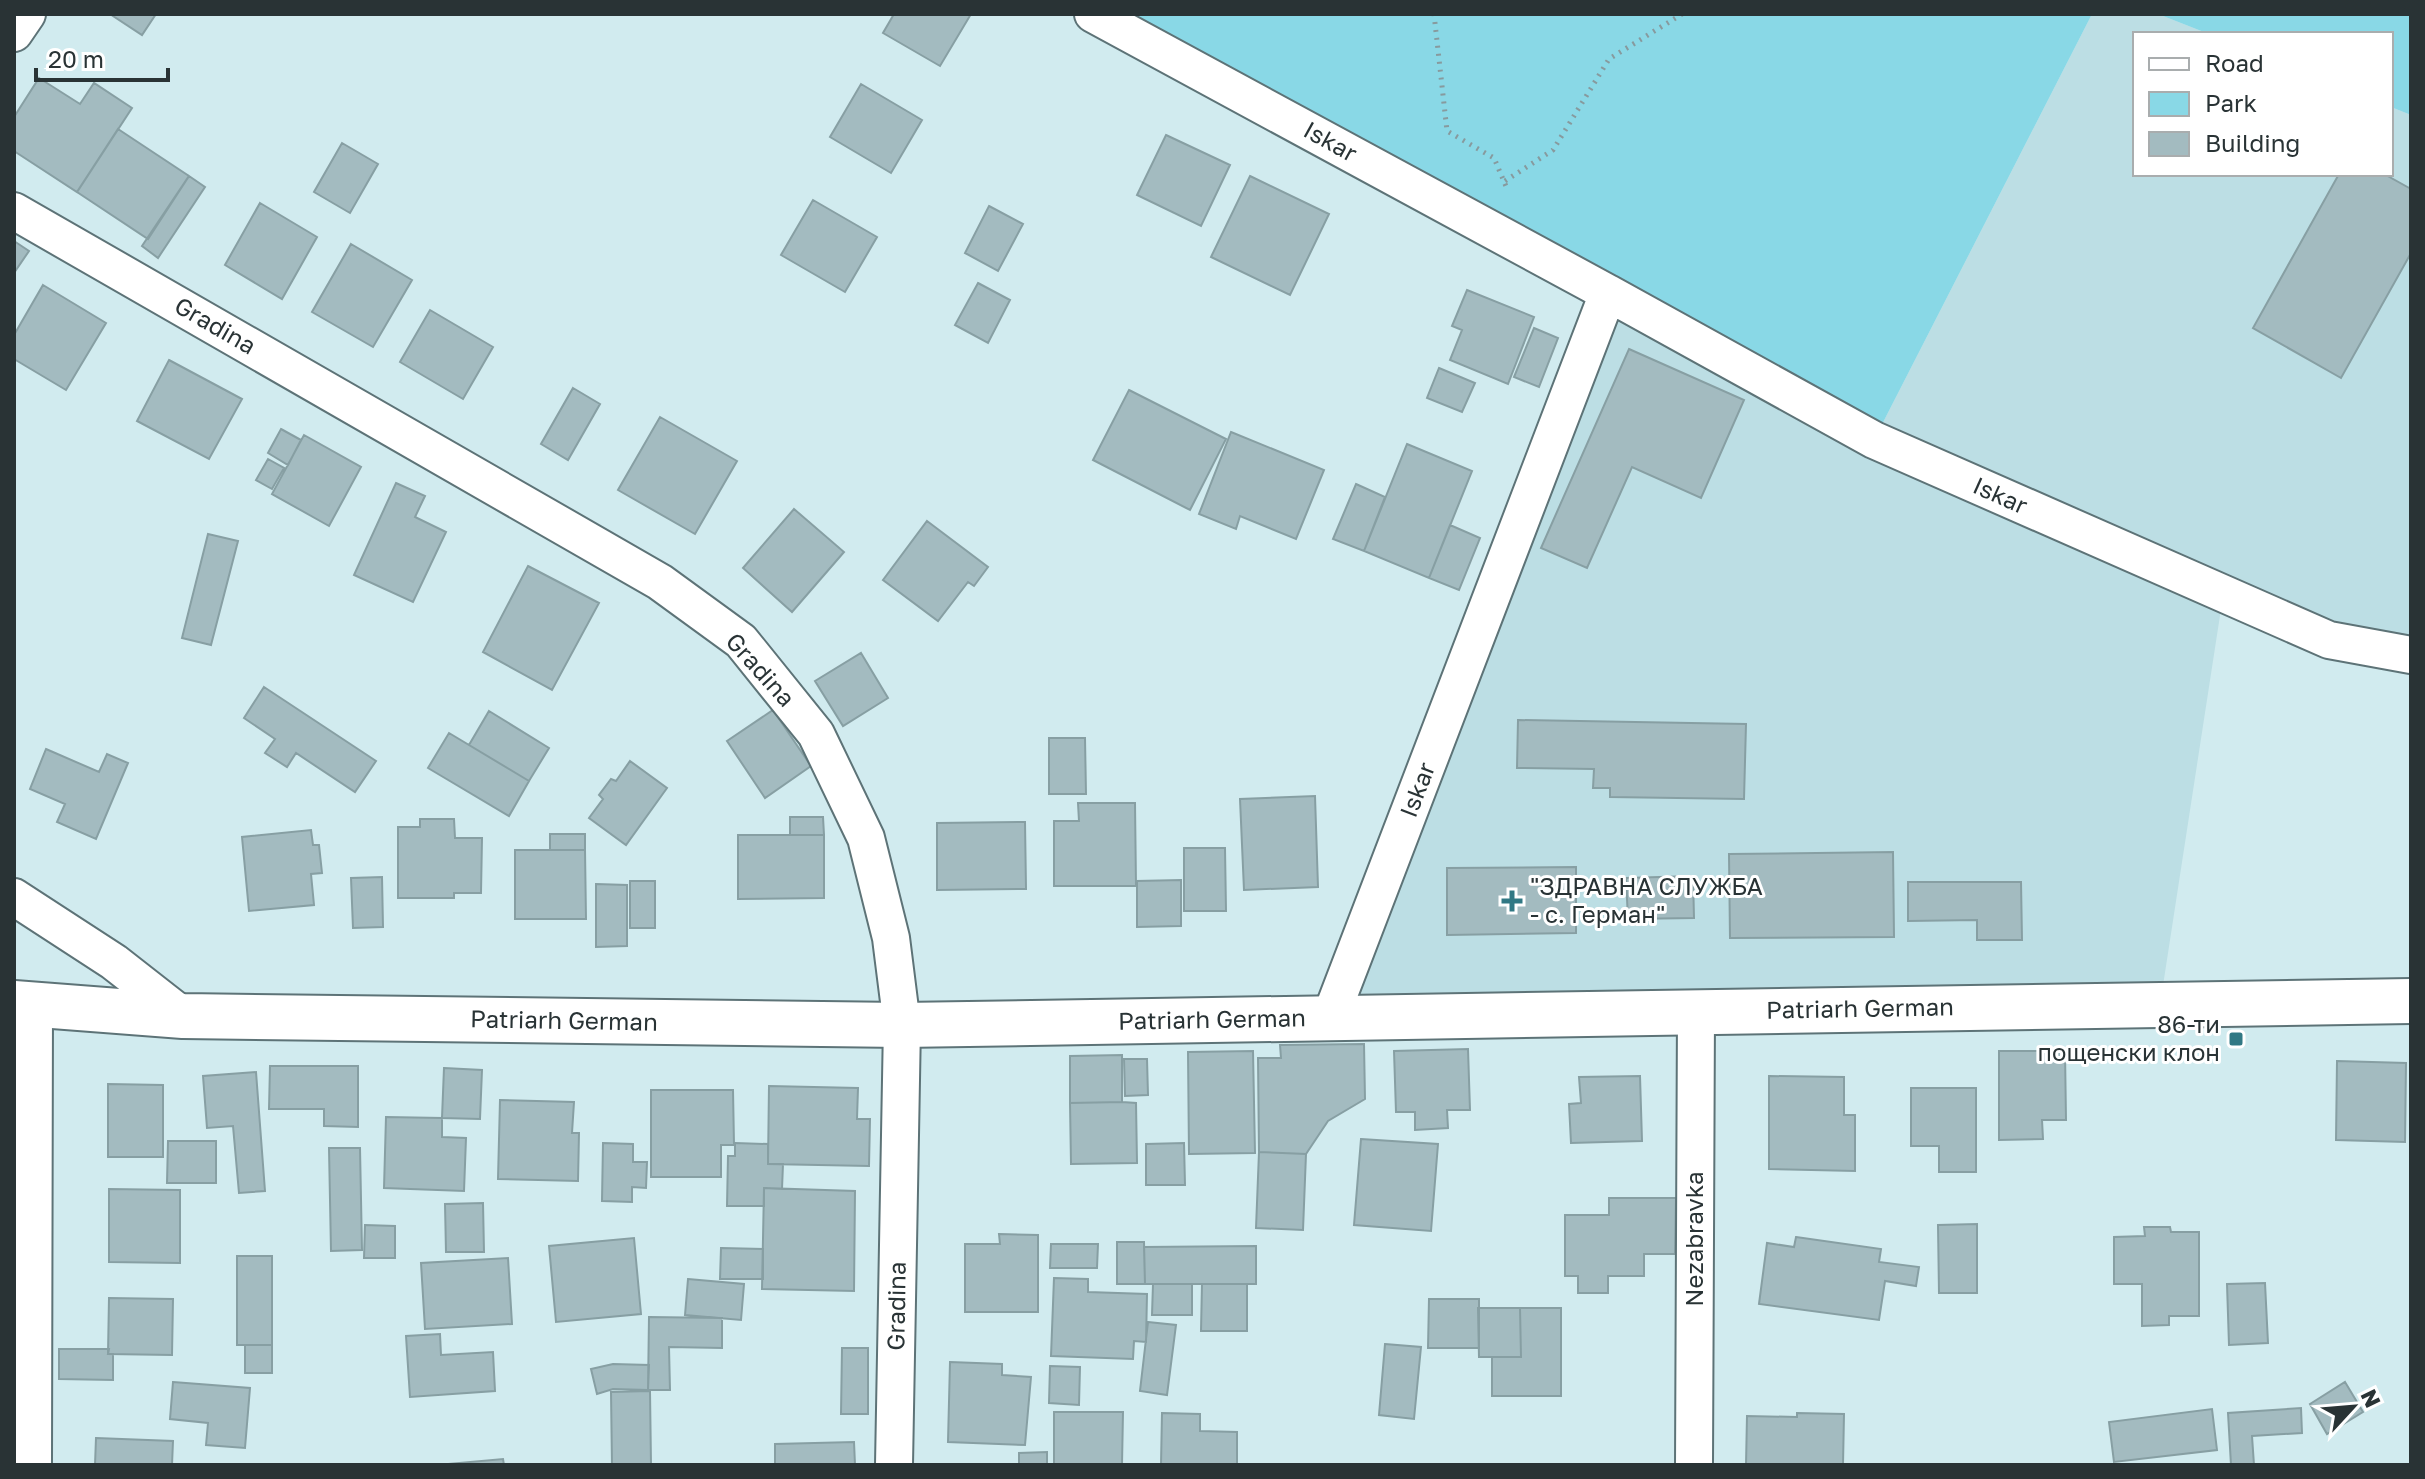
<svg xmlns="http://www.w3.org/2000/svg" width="2425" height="1479" font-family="'Golos Text',sans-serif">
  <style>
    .built { fill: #bcdee4 }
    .green { fill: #89d8e6 }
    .building { fill: #a3bbc0; stroke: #879fa3; stroke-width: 2 }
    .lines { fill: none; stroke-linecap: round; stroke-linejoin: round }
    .minor-casing { stroke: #5d7377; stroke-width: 40 }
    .tertiary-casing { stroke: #5d7377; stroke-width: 48 }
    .path { stroke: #879a9e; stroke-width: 5; stroke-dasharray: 2 6; stroke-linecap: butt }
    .minor { stroke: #fff; stroke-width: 36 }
    .tertiary { stroke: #fff; stroke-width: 44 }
    .poi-dot { fill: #317884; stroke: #fff; stroke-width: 3 }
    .labels { text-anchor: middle; stroke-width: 6; stroke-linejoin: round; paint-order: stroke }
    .street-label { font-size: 24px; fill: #293335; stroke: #fff }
    .poi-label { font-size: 24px; fill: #293335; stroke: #fff; text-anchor: start }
  </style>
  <rect width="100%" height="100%" fill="#d1ebef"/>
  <path class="built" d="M2092,14H2158L2209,34H2135V174H2391V107L2411,115V655L2223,596L2160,1005L1330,1018L1608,293L1874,440Z"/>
  <path class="green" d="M1094,14H2092L1874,440Z
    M2158,14H2411V115L2391,107V34H2209Z"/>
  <path class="building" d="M110,14H156L142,35Z
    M894,14H971L940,66L883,33Z
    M39,78L80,104L94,83L132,108L77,192L14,151V117Z
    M861,84L922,120L891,173L830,137Z
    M118,129L189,176L148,239L77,192Z
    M1166,135L1230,165L1201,226L1137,195Z
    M342,143L378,164L350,213L314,192Z
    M2339,174H2384L2411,189V253L2341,378L2253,328Z
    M189,176L205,187L158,258L142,246Z
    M1250,176L1329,214L1290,295L1211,257Z
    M813,200L877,237L845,292L781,255Z
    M260,203L317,237L282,299L225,265Z
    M989,206L1023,224L998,271L965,253Z
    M14,241L29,251L14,273Z
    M351,244L412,280L373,347L312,312Z
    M978,283L1010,300L988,343L955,325Z
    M43,285L106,323L66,390L14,359V335Z
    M1467,290L1534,317L1508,384L1450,360L1462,330L1452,326Z
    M430,310L493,347L463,399L400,362Z
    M1534,328L1558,338L1539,387L1514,377Z
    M1629,349L1744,400L1701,498L1632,467L1587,568L1541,548Z
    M169,360L242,399L209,459L137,421Z
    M1439,368L1475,383L1462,412L1427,398Z
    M573,388L600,404L568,460L541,444Z
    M1129,390L1226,439L1190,510L1093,460Z
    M660,417L737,461L695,534L618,490Z
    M281,429L301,440L288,465L268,453Z
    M1231,432L1324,470L1296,539L1240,516L1236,529L1199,514Z
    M304,435L361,467L329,526L272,494Z
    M1407,444L1472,471L1429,578L1364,551Z
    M268,459L284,468L272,489L256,480Z
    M396,483L425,496L415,517L446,532L413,602L354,575Z
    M1356,484L1385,497L1364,551L1333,539Z
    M794,509L844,552L792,612L743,568Z
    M927,521L988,567L974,586L968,582L938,621L883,580Z
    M1450,525L1480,538L1459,590L1429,578Z
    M208,534L238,541L211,645L182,638Z
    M528,566L599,603L552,690L483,652Z
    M861,653L888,698L843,726L815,681Z
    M264,687L376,761L355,792L296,753L287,767L265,753L275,739L244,718Z
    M773,710L811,766L765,798L727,741Z
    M489,711L549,748L529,781L469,745Z
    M1518,720L1746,724L1744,799L1610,797V788H1593L1594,769L1517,768Z
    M449,733L529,781L509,816L428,768Z
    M1049,738H1085L1086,794H1049Z
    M46,749L99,772L107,754L128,763L96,839L57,822L65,804L30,789Z
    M630,761L667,788L626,845L589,818L603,799L599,795L611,779L616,781Z
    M1315,796L1318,887L1244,890L1240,799Z
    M1078,803H1135L1136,886H1054V821H1079Z
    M790,817H823L824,835H790Z
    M420,819H454L455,838H482L481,893H454V898H398V827H420Z
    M1025,822L1026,889L937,890V823Z
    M311,830L313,845H319L322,873L311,874L314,905L249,911L242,837Z
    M550,834H585V850H550Z
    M738,835H824V898L738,899Z
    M1184,848H1225L1226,911H1184Z
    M515,850H585L586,919H515Z
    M1893,852L1894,937L1730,938L1729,854Z
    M1576,867V933L1447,935V868Z
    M1693,876L1694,918L1628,919L1626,878Z
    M382,877L383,927L353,928L351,878Z
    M1181,880V926L1137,927V881Z
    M630,881H655V928H630Z
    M1908,882H2021L2022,940H1977V920L1908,921Z
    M596,884L627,885V946L596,947Z
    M1364,1044L1365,1099L1328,1121L1306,1154L1259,1152L1258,1058H1281L1280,1045Z
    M1468,1049L1470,1110H1447L1448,1128L1415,1130V1112H1396L1394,1051Z
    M1253,1051L1255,1153L1189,1154L1188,1052Z
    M1999,1051H2065L2066,1120H2042L2043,1139L1999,1140Z
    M1122,1055V1102L1070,1103V1056Z
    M1124,1059H1147L1148,1095L1125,1096Z
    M2337,1061L2406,1063L2405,1142L2336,1140Z
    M270,1066H358V1127L324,1126V1109H269Z
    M444,1068L482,1070L480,1119L442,1118Z
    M256,1072L265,1191L239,1193L233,1126L207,1128L203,1076Z
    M1640,1076L1642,1141L1571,1143L1569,1104L1581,1103L1579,1077Z
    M1769,1076L1844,1077V1115H1855V1171L1769,1169Z
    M108,1084L163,1085V1157H108Z
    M769,1086L858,1088L857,1119H870L869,1166L768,1164Z
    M1911,1088H1976V1172H1939V1146H1911Z
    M651,1090H733L734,1145H721V1177H651Z
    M500,1100L574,1102L572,1133H579L578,1181L498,1179Z
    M1122,1102L1136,1103L1137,1163L1071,1164L1070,1103Z
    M386,1117L442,1118V1137L466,1138L464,1191L384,1188Z
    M1361,1139L1438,1144L1431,1231L1354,1225Z
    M168,1141H216V1183H167Z
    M603,1143L633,1144V1162H647L646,1188L632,1187V1202L602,1201Z
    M735,1143L768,1144V1164H783L782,1189L764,1188V1206H727L728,1156H735Z
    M1184,1143L1185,1185H1146V1144Z
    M329,1148H360L362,1250L331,1251Z
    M1259,1152L1306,1154L1303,1230L1256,1228Z
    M764,1188L855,1191L854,1291L762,1289Z
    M109,1189L180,1190V1263L109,1262Z
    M1609,1198H1676L1675,1254H1644V1276H1608V1293H1578V1276H1565V1215H1609Z
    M483,1203L484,1252H446L445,1204Z
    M1977,1224V1293H1939L1938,1225Z
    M365,1225L395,1226V1258H364Z
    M2144,1227H2170L2171,1232H2199V1316H2169V1325L2142,1326V1284H2114V1237L2145,1236Z
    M999,1234L1038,1235V1312H965V1244H1000Z
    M1796,1237L1881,1249L1879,1262L1919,1267L1916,1286L1885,1281L1879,1320L1759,1304L1767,1243L1794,1247Z
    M634,1238L641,1314L556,1322L549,1246Z
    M1117,1242H1144L1145,1284H1117Z
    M1051,1244H1098L1097,1268H1050Z
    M1256,1246V1284H1145L1144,1247Z
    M721,1248L763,1249V1279H720Z
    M237,1256H272V1345H237Z
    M508,1258L512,1324L425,1329L421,1263Z
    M1054,1278L1088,1279V1292L1147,1294L1146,1342L1134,1341L1133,1359L1051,1356Z
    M688,1279L744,1284L741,1320L685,1315Z
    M2265,1283L2268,1343L2229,1345L2227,1284Z
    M1153,1284H1192V1315H1152Z
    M1202,1284H1247V1331H1201Z
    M109,1298L173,1299L172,1355L108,1354Z
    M1429,1299H1479V1348H1428Z
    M1478,1308H1520L1521,1357H1479Z
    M1520,1308H1561V1396H1492V1357H1521Z
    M649,1317L722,1318V1348L669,1347L670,1390H648Z
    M1148,1322L1176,1325L1167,1395L1140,1391Z
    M440,1334L441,1355L493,1352L495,1391L410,1397L406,1336Z
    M1385,1344L1421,1347L1414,1419L1379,1415Z
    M245,1345H272V1373H245Z
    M842,1348H868V1414H841Z
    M59,1349H109L108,1354H113V1380L59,1379Z
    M950,1362L1002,1364V1375L1031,1377L1025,1445L948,1442Z
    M613,1364L649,1365L648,1390L613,1389L597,1394L591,1369Z
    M1050,1366L1080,1367L1079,1405L1049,1403Z
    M173,1382L250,1388L245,1448L206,1445L208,1423L170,1419Z
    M2345,1382L2363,1412L2327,1434L2310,1404Z
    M650,1391L651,1465H612L611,1392Z
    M2301,1408L2302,1433L2252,1436L2254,1465H2231L2228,1413Z
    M2212,1409L2217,1450L2114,1462L2109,1422Z
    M1054,1412H1123L1122,1465H1054Z
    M1162,1413L1200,1414V1431L1237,1432V1465H1161Z
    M1797,1413L1844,1414L1843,1465H1746L1747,1416L1797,1417Z
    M96,1438L173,1441L172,1465H95Z
    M854,1442L855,1465H775V1444Z
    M1047,1452V1465H1019V1453Z
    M503,1459L504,1465H437Z"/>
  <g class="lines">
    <g class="minor-casing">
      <path id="minor" d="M1093,14L1608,293L1330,1018
        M14,33L27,14
        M14,211L660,582L741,641L816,734L866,838L891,938L902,1025L894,1465
        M1608,293L1874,440L2329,640L2411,655
        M14,897L114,962L183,1016
        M33,1465L34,1006
        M1694,1465L1696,1012"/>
    </g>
    <g class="tertiary-casing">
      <path id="tertiary" d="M14,1003L183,1016L902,1025L2411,1001"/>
    </g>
    <path class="path" d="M1434,14L1447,131L1494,158L1508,191
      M1505,181L1553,150L1609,59L1682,14"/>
    <use href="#minor" class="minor"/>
    <use href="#tertiary" class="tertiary"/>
  </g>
  <g class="poi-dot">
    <path d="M1508 889h8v8h8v8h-8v8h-8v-8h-8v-8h8z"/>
    <rect x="2228" y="1031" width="16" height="16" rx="4"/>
  </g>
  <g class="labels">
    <g class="street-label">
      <text transform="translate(1330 142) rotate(29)" y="8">Iskar</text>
      <text transform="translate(215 326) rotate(30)" y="8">Gradina</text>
      <text transform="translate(2000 496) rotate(24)" y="8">Iskar</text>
      <text transform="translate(760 670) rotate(48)" y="8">Gradina</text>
      <text transform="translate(1418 790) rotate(-69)" y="8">Iskar</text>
      <text transform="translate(1860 1009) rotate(-1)" y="8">Patriarh German</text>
      <text transform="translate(1212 1020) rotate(-1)" y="8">Patriarh German</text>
      <text transform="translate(564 1021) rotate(1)" y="8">Patriarh German</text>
      <text transform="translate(1695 1239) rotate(-90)" y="8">Nezabravka</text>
      <text transform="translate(897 1306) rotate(-89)" y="8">Gradina</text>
    </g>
    <g class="poi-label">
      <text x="1530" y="895">"ЗДРАВНА СЛУЖБА<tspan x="1530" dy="28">- с. Герман"</tspan></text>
      <text x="2220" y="1033" text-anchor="end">86-ти<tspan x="2220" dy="28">пощенски клон</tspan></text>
    </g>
  </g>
  <rect width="2425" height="1479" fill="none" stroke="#293335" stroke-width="32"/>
  <rect x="2133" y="32" width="260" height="144" fill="#ffffff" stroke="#a9adae" stroke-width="2"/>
  <rect x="2149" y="58" width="40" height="12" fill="#ffffff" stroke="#a9adae" stroke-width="2"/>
  <text x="2205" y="72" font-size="24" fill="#293335">Road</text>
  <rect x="2149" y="92" width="40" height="24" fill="#89d8e6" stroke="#a9adae" stroke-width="2"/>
  <text x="2205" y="112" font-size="24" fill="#293335">Park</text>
  <rect x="2149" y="132" width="40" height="24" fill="#a3bbc0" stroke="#a9adae" stroke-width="2"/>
  <text x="2205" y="152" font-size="24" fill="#293335">Building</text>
  <g transform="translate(2353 1407) rotate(64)" stroke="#ffffff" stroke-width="6" paint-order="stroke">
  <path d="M0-6L14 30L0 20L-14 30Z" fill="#293335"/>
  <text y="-12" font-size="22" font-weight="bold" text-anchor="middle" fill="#293335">N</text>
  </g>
  <path d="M36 68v12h132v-12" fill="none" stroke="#293335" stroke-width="4"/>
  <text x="48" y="68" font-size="24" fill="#293335" stroke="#ffffff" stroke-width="6" paint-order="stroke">20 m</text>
</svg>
